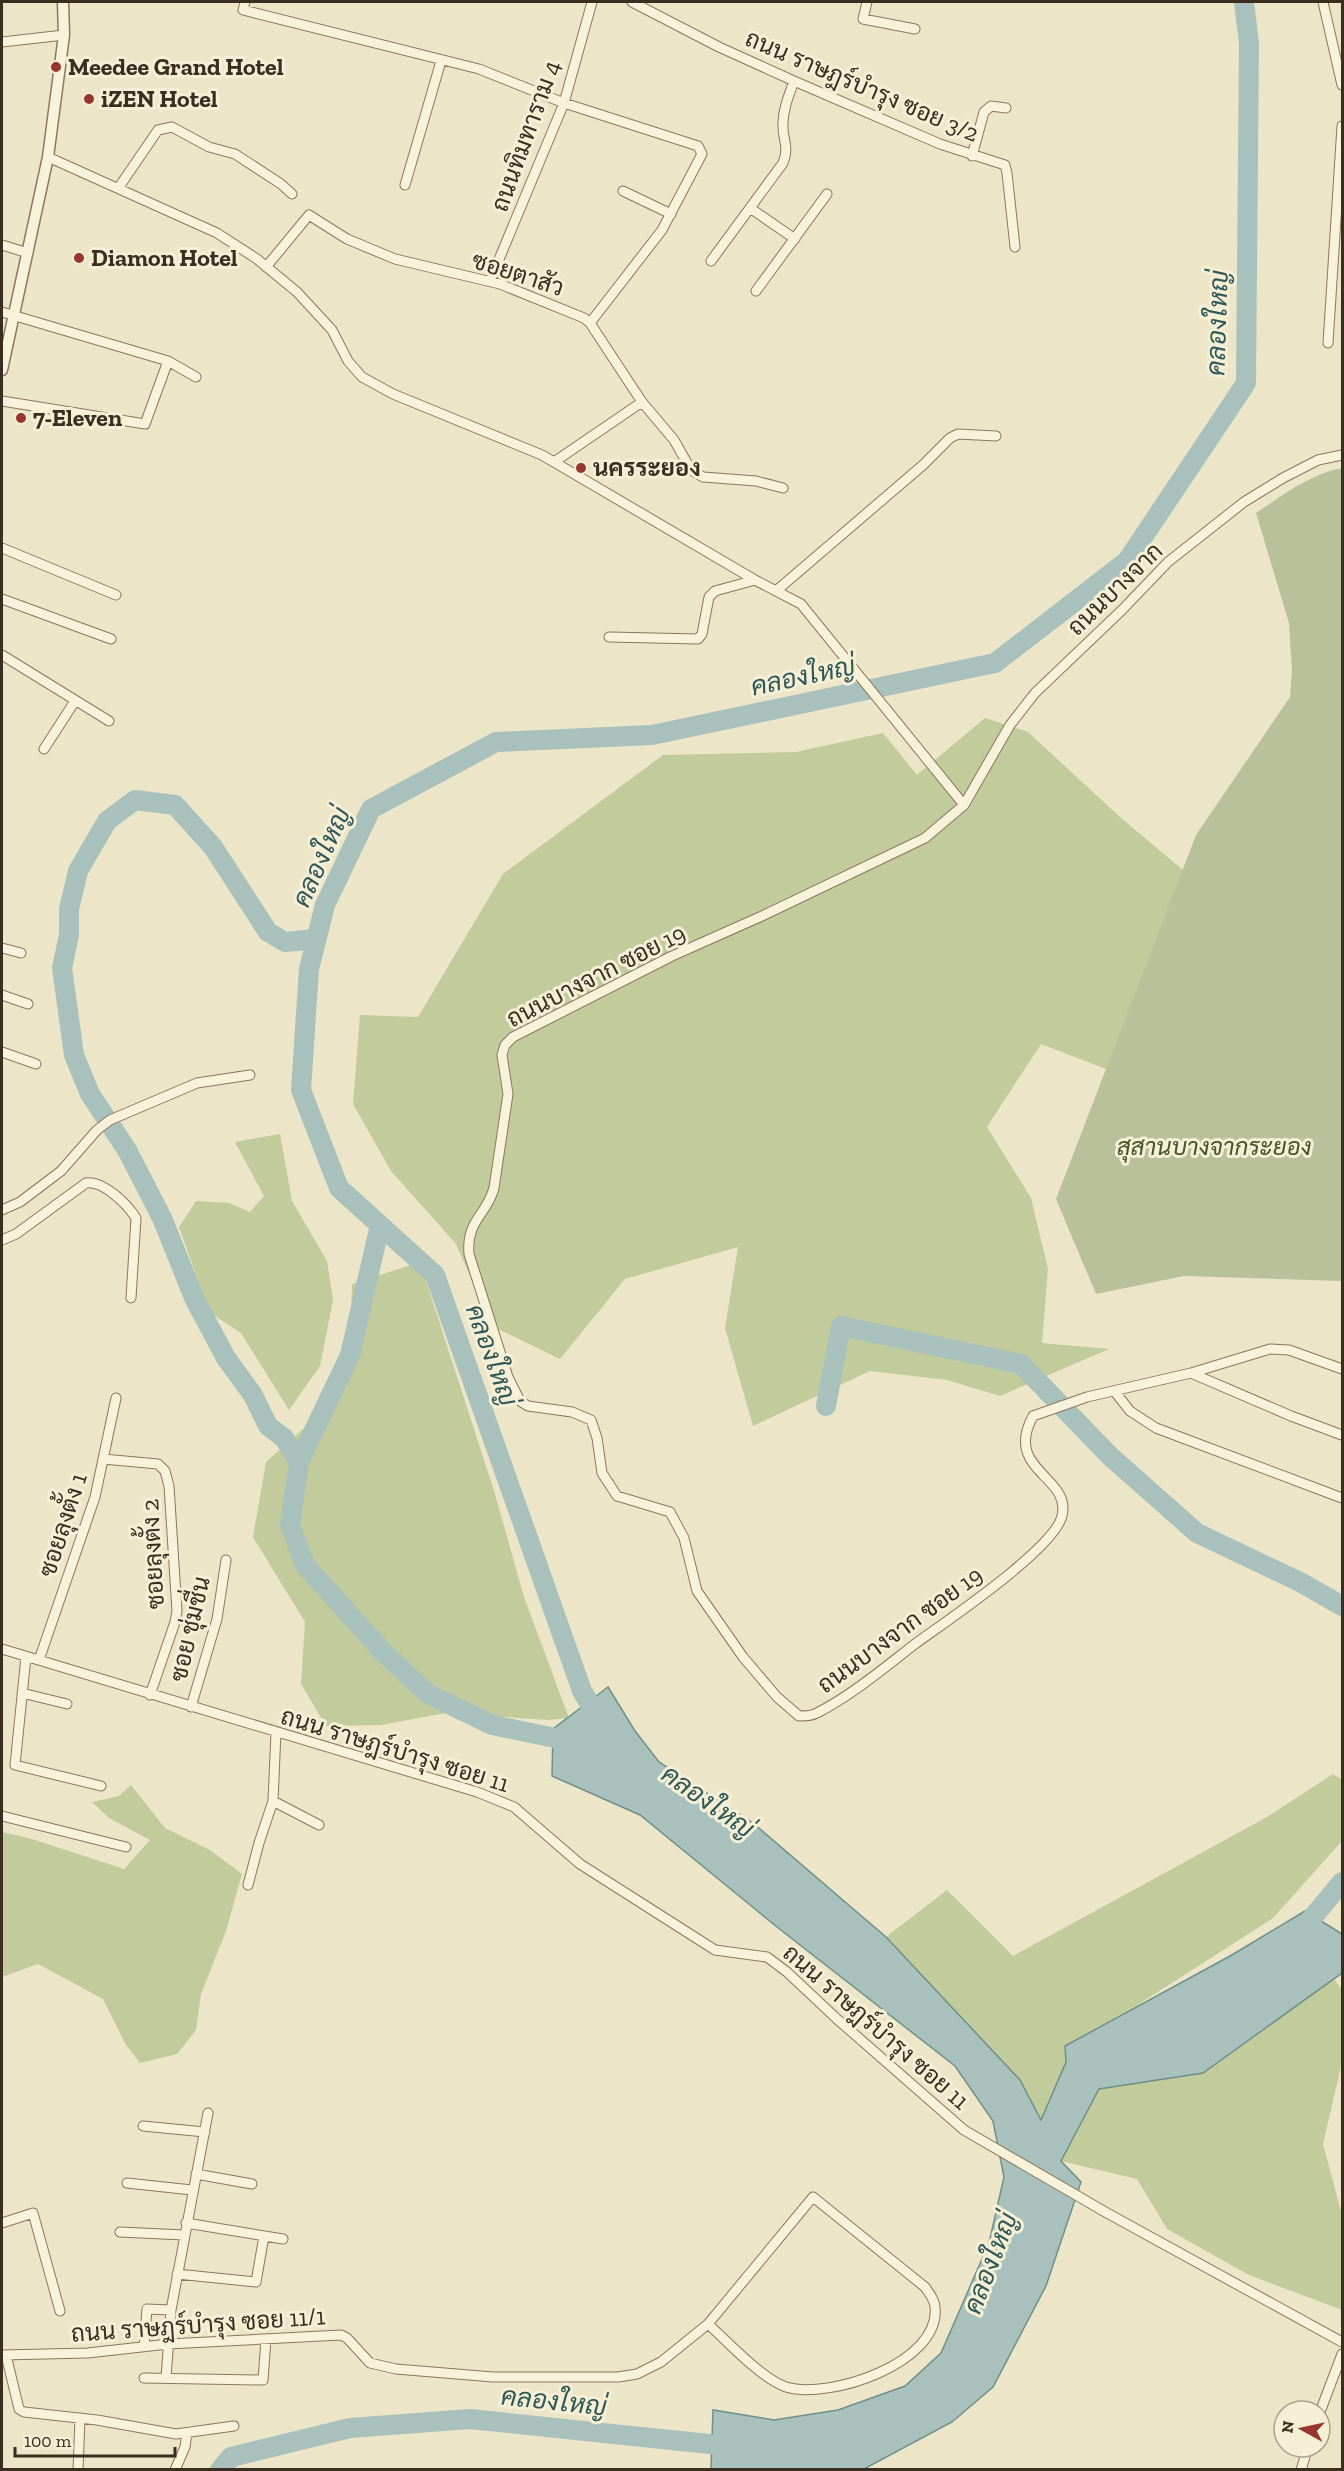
<svg xmlns="http://www.w3.org/2000/svg" width="1344" height="2471" font-family="'Zilla Slab',Sarabun,serif">
  <style>
    .green { fill: #c2cb9b }
    .cemetery { fill: #b9c19a }
    .water { fill: #a8c1bc; stroke: #6f908a; stroke-width: 1.5 }
    .lines { fill: none; stroke-linecap: round; stroke-linejoin: round }
    .river { stroke: #a8c1bc; stroke-width: 20 }
    .minor-casing { stroke: #89785d; stroke-width: 11 }
    .tertiary-casing { stroke: #89785d; stroke-width: 13 }
    .minor { stroke: #f8f2da; stroke-width: 9 }
    .tertiary { stroke: #f8f2da; stroke-width: 10 }
    .poi-dot { fill: #96362e; stroke: #f5efd6; stroke-width: 2 }
    .labels { text-anchor: middle; stroke-width: 6; stroke-linejoin: round; paint-order: stroke }
    .poi-label { font-size: 24px; font-weight: bold; fill: #392e20; stroke: #f5efd6; text-anchor: start }
    .street-label { font-size: 24px; fill: #392e20; stroke: #f5efd6 }
    .park-label { font-size: 24px; font-style: italic; fill: #465527; stroke: #f5efd6 }
    .water-label { font-size: 26px; font-style: italic; fill: #305858; stroke: #f5efd6 }
  </style>
  <rect width="100%" height="100%" fill="#ede5c7"/>
  <path class="green" d="M985,718L1028,732L1121,818L1183,870L1111,1071L1041,1044L987,1127L1031,1198L1048,1269L1042,1343L1109,1349L1000,1396L947,1380L870,1371L753,1426L725,1328L738,1247L625,1279L560,1359L492,1326L456,1244L391,1171L353,1104L360,1015L418,1017L503,874L663,755L796,752L883,733L917,775Z
    M280,1134L292,1201L327,1261L333,1300L320,1366L289,1410L241,1333L209,1312L179,1227L196,1201L229,1203L250,1212L264,1196L235,1142Z
    M420,1262L495,1494L524,1597L569,1718L548,1720L446,1713L381,1725L326,1726L301,1684L305,1622L253,1537L266,1462L321,1413L343,1384L350,1355L352,1284Z
    M1333,1774L1342,1780V1841L1273,1918L1136,2006L1065,2046L1068,2084L1203,2073L1334,1979L1342,1990V2062L1323,2144L1342,2215V2310L1249,2275L1167,2229L1137,2179L1061,2161L1020,2080L886,1937L947,1890L1013,1956L1267,1817Z
    M131,1785L165,1828L210,1850L242,1874L226,1931L201,1994L196,2030L177,2054L140,2063L126,2045L103,1999L38,1964L2,1977V1832L32,1839L124,1869L150,1840L109,1818L92,1802L119,1796Z"/>
  <path class="cemetery" d="M1342,468V1281L1184,1276L1096,1294L1056,1199L1196,835L1290,697L1292,671L1289,623L1256,513C1283,495 1310,474 1342,468Z"/>
  <path class="water" d="M608,1687L635,1731L659,1762L753,1823L886,1937L1020,2080L1041,2120L1066,2062L1065,2046L1230,1956L1305,1911L1342,1934V1973L1203,2073L1099,2089L1061,2161L1081,2182L1046,2286L993,2387L952,2422L864,2469H711L713,2410L774,2420L838,2410L905,2386L941,2353L989,2243L1004,2177L993,2121L955,2066L777,1927L640,1815L552,1776L553,1729Z"/>
  <g class="lines">
    <path class="river" d="M380,1225L350,1355L299,1462L290,1525L305,1565L383,1652L428,1694L492,1725L565,1740L578,1745
      M826,1406L841,1326L1021,1364L1110,1456L1197,1533L1302,1583L1342,1606
      M299,1462L284,1438L268,1426L253,1395L226,1358L195,1300L162,1218L127,1150L90,1094L74,1055L62,968L69,935V909L78,871L107,821L135,800L175,805L213,847L268,932L285,942L316,939
      M602,1724L582,1691L435,1275L339,1188L301,1090L309,969L325,905L371,809L496,742L652,735L995,663L1127,561L1246,383L1249,43L1244,2
      M1298,1935L1342,1882
      M220,2470L231,2457L350,2428L470,2419L738,2447"/>
    <g class="minor-casing">
      <path id="minor" d="M245,2L243,10L479,69L564,103L698,146L702,154L662,230L590,323
        M632,2L719,47L794,81L940,144L1005,165L1007,173L1015,247
        M867,2L863,19L915,29
        M1323,2L1342,85
        M2,42L64,35
        M972,156L984,112L991,106L1006,108
        M48,157L217,233L257,259L297,292L332,330L348,361L362,377L393,394L542,455L755,580L801,604L964,805
        M405,185L441,61
        M119,187L158,130L172,127L209,147L235,154L281,184L292,194
        M623,191L671,214
        M750,208L795,239
        M2,245L28,253
        M711,261L783,163C790,145 782,140 783,124C783,109 789,95 794,81
        M266,267L309,215L347,239L395,259L500,284L584,318L590,323L642,402L674,440L691,470L703,477L756,481L783,488
        M490,281L564,103L592,2
        M756,291L827,194
        M2,312L168,361L196,377
        M1328,343L1342,126
        M2,401L145,424L168,361
        M1342,455L1318,460L1283,478L1244,502L1168,562L1122,610L1035,693L1010,725L964,805L925,838L762,916L672,956L513,1037L505,1045L502,1055L508,1094L494,1188C487,1215 466,1220 469,1254L508,1377L520,1401L528,1406L572,1412L591,1420L597,1438L602,1473L617,1496L670,1512L684,1538L697,1591L743,1657L777,1697L799,1716C806,1716 812,1716 817,1713C852,1695 884,1668 915,1644C945,1622 1054,1549 1062,1516C1072,1476 1003,1471 1033,1416L1087,1397L1191,1373L1270,1349L1289,1350L1342,1369
        M554,462L642,402
        M2,548L116,595
        M776,591L923,465L950,438L958,434L996,436
        M2,599L111,639
        M609,637L698,639L702,634L709,597L715,591L755,580
        M2,655L109,721
        M44,749L75,701
        M2,948L21,953
        M2,995L28,1004
        M2,1052L36,1064
        M2,1210L20,1202L61,1171L97,1130L110,1120L197,1083L250,1075
        M2,1240L16,1234L86,1183C103,1180 127,1204 136,1218L131,1298
        M1191,1373L1291,1416L1342,1435
        M1115,1392L1130,1411L1156,1428L1342,1498
        M103,1459L158,1464L165,1471L169,1486L177,1611L175,1622L150,1695
        M2,1649L477,1792L514,1807L580,1864L715,1950L767,1957L787,1972L837,2019L964,2130L1107,2213L1342,2342
        M26,1657L15,1765L101,1786
        M39,1660L95,1497L116,1398
        M22,1693L67,1704
        M191,1707L217,1619L226,1560
        M273,1801L319,1825
        M2,1816L126,1847
        M248,1885L259,1843L273,1801L276,1732
        M143,2126L205,2132
        M196,2174L252,2184
        M127,2183L192,2190
        M2,2223L33,2213L60,2311
        M186,2223L283,2239
        M120,2232L184,2235
        M177,2274L256,2282L264,2236
        M144,2346L147,2309L171,2310
        M2,2355L88,2353L168,2344L341,2335L347,2338L370,2363L396,2369L493,2377H618L637,2374L661,2362L708,2324L813,2197L925,2287C929,2293 935,2300 935,2307C941,2363 829,2400 786,2387C762,2379 728,2342 708,2324
        M6,2355L19,2409L24,2412L97,2420L176,2434L234,2426
        M144,2378L263,2380L266,2339
        M166,2378L171,2310L208,2113
        M1320,2412L1342,2354
        M78,2470L80,2418
        M175,2470L185,2447L187,2433
        M1301,2470L1308,2447"/>
    </g>
    <g class="tertiary-casing">
      <path id="tertiary" d="M2,370L48,157L64,35L63,2"/>
    </g>
    <use href="#minor" class="minor"/>
    <use href="#tertiary" class="tertiary"/>
  </g>
  <g class="poi-dot">
    <circle cx="56" cy="67" r="6"/>
    <circle cx="89" cy="99" r="6"/>
    <circle cx="79" cy="258" r="6"/>
    <circle cx="21" cy="418" r="6"/>
    <circle cx="581" cy="468" r="6"/>
  </g>
  <g class="labels">
    <g class="poi-label">
      <text x="68" y="75">Meedee Grand Hotel</text>
      <text x="101" y="107">iZEN Hotel</text>
      <text x="91" y="266">Diamon Hotel</text>
      <text x="33" y="426">7-Eleven</text>
      <text x="593" y="476">นครระยอง</text>
    </g>
    <g class="street-label">
      <text transform="translate(862 86) rotate(23)" y="8">ถนน ราษฎร์บำรุง ซอย 3/2</text>
      <text transform="translate(526 136) rotate(-70)" y="8">ถนนทิมทาราม 4</text>
      <text transform="translate(518 274) rotate(18)" y="8">ซอยตาสัว</text>
      <text transform="translate(1115 589) rotate(-44)" y="8">ถนนบางจาก</text>
      <text transform="translate(596 976) rotate(-27)" y="8">ถนนบางจาก ซอย 19</text>
      <text transform="translate(63 1525) rotate(-72)" y="8">ซอยลุงตั้ง 1</text>
      <text transform="translate(153 1554) rotate(-93)" y="8">ซอยลุงตั้ง 2</text>
      <text transform="translate(190 1629) rotate(-77)" y="8">ซอย ชุ่มชื่น</text>
      <text transform="translate(900 1630) rotate(-36)" y="8">ถนนบางจาก ซอย 19</text>
      <text transform="translate(395 1750) rotate(17)" y="8">ถนน ราษฎร์บำรุง ซอย 11</text>
      <text transform="translate(876 2027) rotate(41)" y="8">ถนน ราษฎร์บำรุง ซอย 11</text>
      <text transform="translate(198 2325) rotate(-4)" y="8">ถนน ราษฎร์บำรุง ซอย 11/1</text>
    </g>
    <g class="park-label">
      <text x="1214" y="1155">สุสานบางจากระยอง</text>
    </g>
    <g class="water-label">
      <text transform="translate(1217 323) rotate(-88)" y="9">คลองใหญ่</text>
      <text transform="translate(803 676) rotate(-12)" y="9">คลองใหญ่</text>
      <text transform="translate(321 857) rotate(-66)" y="9">คลองใหญ่</text>
      <text transform="translate(492 1355) rotate(70)" y="9">คลองใหญ่</text>
      <text transform="translate(708 1801) rotate(35)" y="9">คลองใหญ่</text>
      <text transform="translate(990 2263) rotate(-69)" y="9">คลองใหญ่</text>
      <text transform="translate(554 2401) rotate(6)" y="9">คลองใหญ่</text>
    </g>
  </g>
  <rect width="1344" height="2471" fill="none" stroke="#392e20" stroke-width="6"/>
  <g transform="translate(1302 2429) rotate(278)"><circle r="28" fill="#f5efd6" stroke="#aaa28d" stroke-width="1.5"/>
  <path d="M0-4.5L10 22L0 15L-10 22Z" fill="#96362e"/>
  <text y="-9" font-size="16" font-weight="bold" text-anchor="middle" fill="#392e20">N</text>
  </g>
  <path d="M15 2447v9h160v-9" fill="none" stroke="#392e20" stroke-width="3"/>
  <text x="24" y="2447" font-size="18" fill="#392e20" stroke="#f5efd6" stroke-width="4.5" paint-order="stroke">100 m</text>
</svg>
